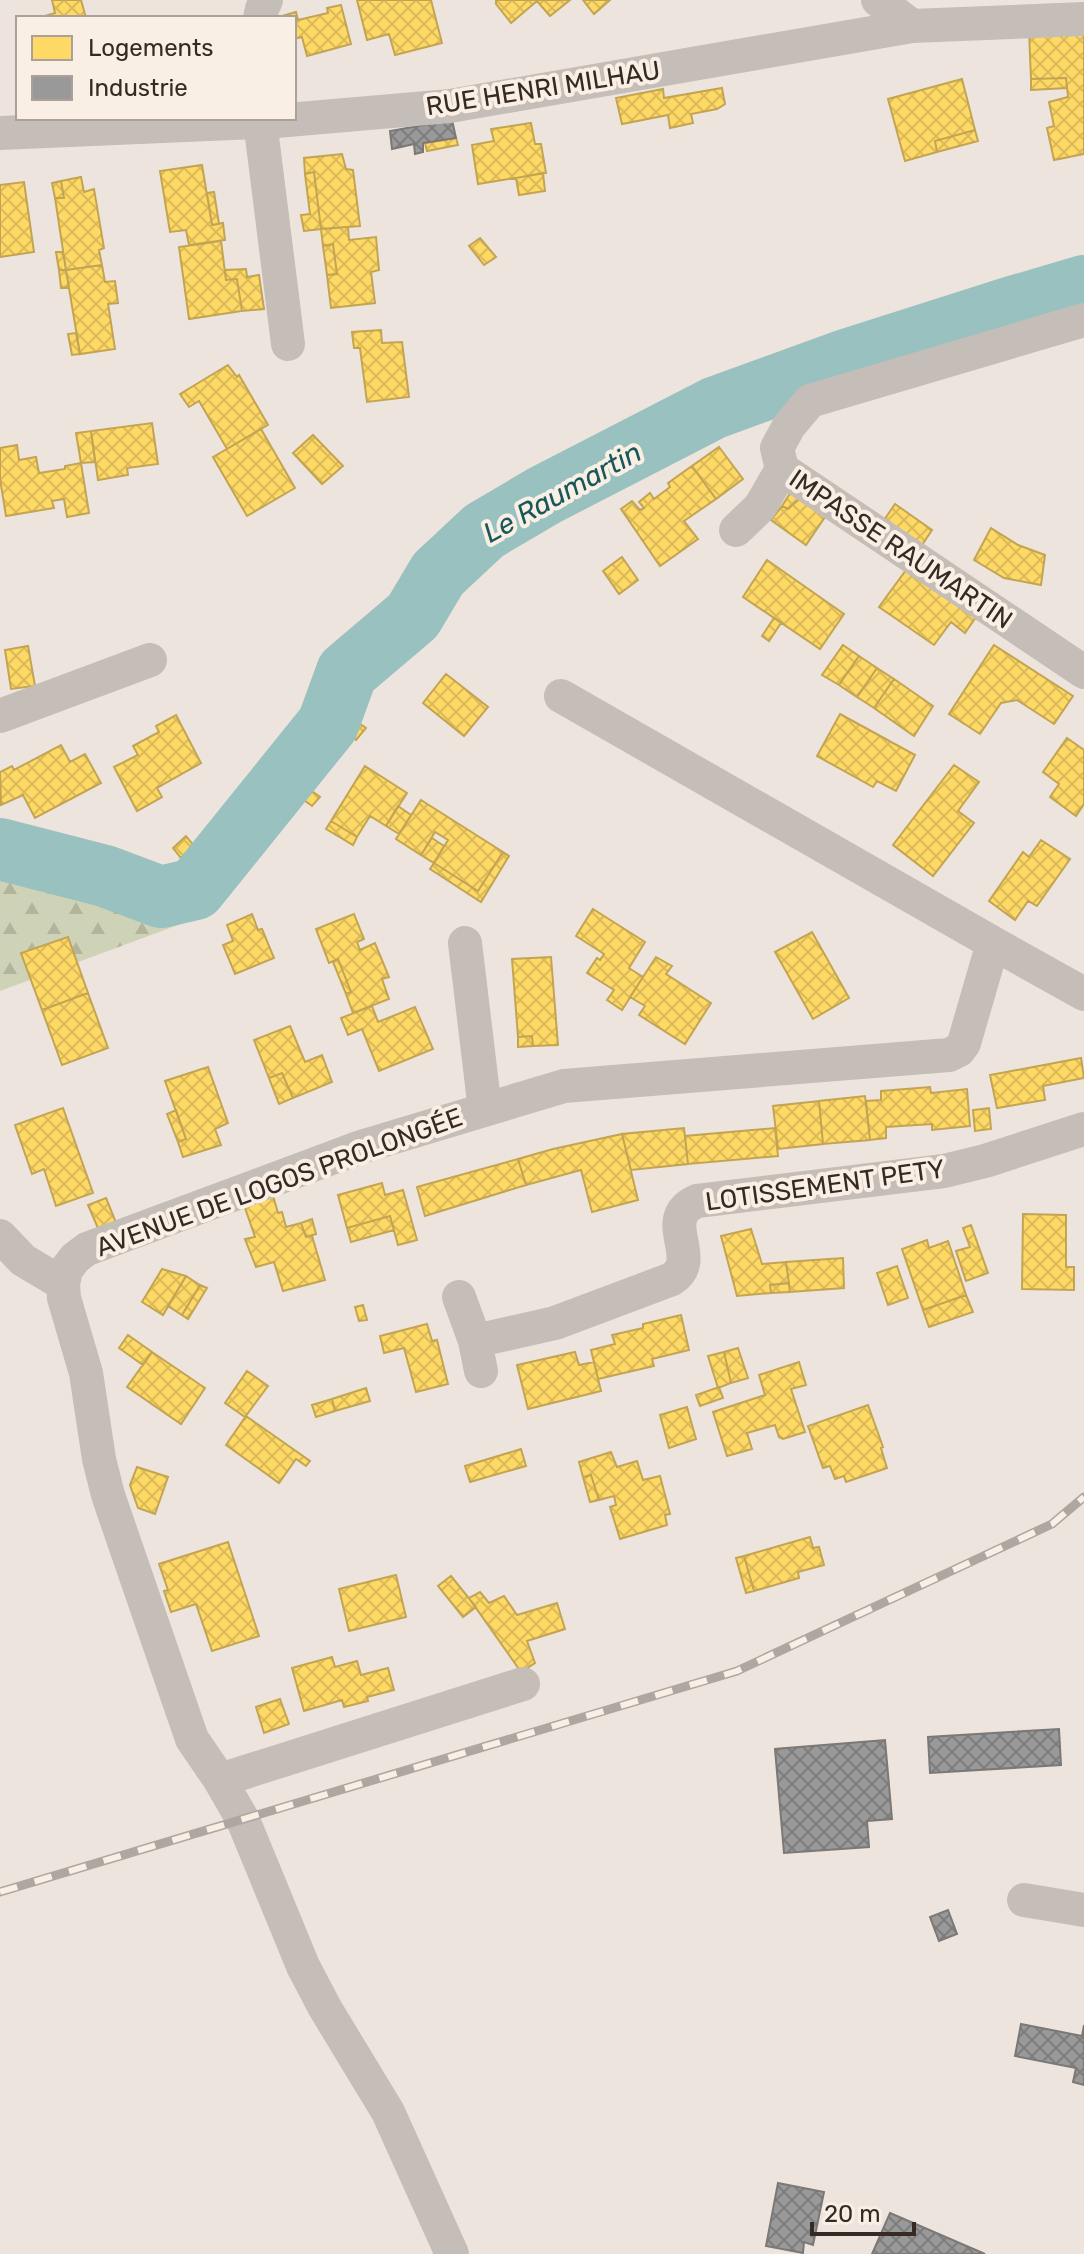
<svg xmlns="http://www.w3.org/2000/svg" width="1084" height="2254" font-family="Rubik,sans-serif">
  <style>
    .forest { fill: url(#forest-firs) }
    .homes { fill: url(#homes-cross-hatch); stroke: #c3a452; stroke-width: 2 }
    .industry { fill: url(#industry-cross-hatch); stroke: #7b7876; stroke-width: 2 }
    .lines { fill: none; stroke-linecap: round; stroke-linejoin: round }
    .river { stroke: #98c1bf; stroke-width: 62 }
    .minor { stroke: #c5bdb7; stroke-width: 34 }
    .rail-casing { stroke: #ada6a1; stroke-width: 9 }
    .rail { stroke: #faefe4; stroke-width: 6; stroke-dasharray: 18; stroke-linecap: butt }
    .labels { text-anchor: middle; stroke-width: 8; stroke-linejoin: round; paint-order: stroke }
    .street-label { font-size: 26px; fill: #362a25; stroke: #faefe4 }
    .water-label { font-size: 28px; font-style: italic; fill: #18585a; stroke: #faefe4 }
  </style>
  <defs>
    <pattern id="forest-firs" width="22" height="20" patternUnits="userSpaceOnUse" patternTransform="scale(2)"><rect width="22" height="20" fill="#ced2b6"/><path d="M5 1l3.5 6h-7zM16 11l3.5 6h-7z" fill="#b2b49c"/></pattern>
    <pattern id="homes-cross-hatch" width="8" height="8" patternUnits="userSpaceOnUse" patternTransform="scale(2)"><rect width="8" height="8" fill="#ffd966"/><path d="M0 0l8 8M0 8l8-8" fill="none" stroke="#dbba58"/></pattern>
    <pattern id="industry-cross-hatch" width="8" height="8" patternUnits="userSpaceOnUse" patternTransform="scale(2)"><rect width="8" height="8" fill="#999"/><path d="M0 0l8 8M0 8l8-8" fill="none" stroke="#7e7d7d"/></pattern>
  </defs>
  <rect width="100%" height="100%" fill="#ede5dd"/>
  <path class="forest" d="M0,824L184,874L205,915L0,991Z"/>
  <path class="homes" d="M52,0H81L86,18H38L55,13Z
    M357,0H431L442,43L395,55L389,34L367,40Z
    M496,0H570L550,16L537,1L511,23L496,4Z
    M583,0H610L594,14Z
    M341,5L351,44L307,56L302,37L294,39V18H275L296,12L298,20L328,13L327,8Z
    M1029,31L1084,32V154L1054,160L1047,128L1054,126L1049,102L1068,97L1066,78L1031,79Z
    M1066,78L1067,88L1031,90V79Z
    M962,79L975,130L935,141L937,152L905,161L888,99Z
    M722,88L725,104L717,109L691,114L693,123L670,128L668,115L622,124L616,98L663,89L664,98Z
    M531,123L535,144H541L546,173L478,184L472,145L494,141L491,129Z
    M975,130L978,141L937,152L935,141Z
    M456,138L458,145L427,151L425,143Z
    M342,154L346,169L353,170L360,226L321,229L314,172L305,174L304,158Z
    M202,165L212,225L223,223L225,240L189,245L186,230L170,232L160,171Z
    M314,172L321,229L304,231L301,215L310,214L305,174Z
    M543,173L545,191L519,195L516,178Z
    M81,177L84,192L94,189L104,248L99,250L102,265L66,270L55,198H64L61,181Z
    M61,181L64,198H55L52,183Z
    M24,182L34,252L0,257V185Z
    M214,192L219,224L212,225L207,193Z
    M348,227L349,240L376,237L379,270L371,272L375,303L331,308L327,275L337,274L333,244L323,246L321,229Z
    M480,238L496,257L484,265L469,246Z
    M221,241L226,280L237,279L242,311L189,319L179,247Z
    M333,244L337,274L327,275L323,246Z
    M56,252H63L66,270H59Z
    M102,265L105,282L115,281L118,303L108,304L115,349L80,354L66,270Z
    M246,269L247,277L259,275L264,309L242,311L237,279L226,280L225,270Z
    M59,270H66L69,287L61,288Z
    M999,284L1004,299L973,307L968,292Z
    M381,330L382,343L402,342L409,397L367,402L360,348H354L352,332Z
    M76,333L80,354L72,355L68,334Z
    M228,365L237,377L239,375L268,425L227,449L199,401L189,407L180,394Z
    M152,423L158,464L127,468L128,475L98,480L91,431Z
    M261,429L295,488L247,516L213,457Z
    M91,431L95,462L81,463L76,433Z
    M313,435L343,466L322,484L293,453Z
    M17,445L19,460L36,457L39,473L65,469V466L81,463L89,513L67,517L64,499L52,501L54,508L6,516L0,479V448Z
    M719,447L743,479L716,499L692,466Z
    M692,466L716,499L684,521L698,539L660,566L621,509L632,501L640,510L644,508L639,502L650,493L654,499L670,487L668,483Z
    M794,487L805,494L788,509L782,506Z
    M805,494L829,511L806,545L771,520L782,506L788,509Z
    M895,504L932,530L920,548L882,523Z
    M991,528L1018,545L1045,555L1041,585L1004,578L974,560Z
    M622,557L638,580L619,594L603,571Z
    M767,560L844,614L820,649L743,597Z
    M909,566L978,614L965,633L951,622L934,645L879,607Z
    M774,618L781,623L769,641L762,636Z
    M843,645L859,656L839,685L822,675Z
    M994,645L1073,696L1054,724L1017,700L1001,703L980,734L949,714Z
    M28,646L35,686L11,689L5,650Z
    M859,656L877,668L857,697L839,685Z
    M877,668L894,679L874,708L857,697Z
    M446,674L488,707L464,736L423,703Z
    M894,679L933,706L914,736L874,708Z
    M840,714L915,755L896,791L877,781L873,787L817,756Z
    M176,715L201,763L157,788L162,797L137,811L114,767L138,755L133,746L159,732L156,726Z
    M356,721L366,728L356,740L348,731Z
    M1067,738L1084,750V804L1076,816L1050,797L1059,784L1043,772Z
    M61,745L70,762L85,754L101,783L35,818L23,795L1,805L0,772L12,766L14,770Z
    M954,765L979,782L958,811L974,823L933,876L893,845Z
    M365,766L407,793L386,826L370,816L357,837L331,821Z
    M312,791L320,797L312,806L304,800Z
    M421,800L503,852L478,891L434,863L448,840L435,832L421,855L396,839Z
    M398,806L411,815L399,834L386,826Z
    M331,821L357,837L353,845L326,829Z
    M186,836L194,846L181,858L173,848Z
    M432,838L444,846L434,863L421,855Z
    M1041,840L1070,859L1037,906L1028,901L1015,920L989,901L1023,852L1029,857Z
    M194,846L207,861L202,867L188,851Z
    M503,852L509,856L481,902L430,869L434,863L478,891Z
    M593,909L645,942L629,968L643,977L622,1010L607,1000L614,990L587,973L597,958L600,960L604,954L576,936Z
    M252,914L258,930L262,929L274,958L235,974L223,945L233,941L227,925Z
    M354,914L364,939L357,942L360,950L375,943L389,977L382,979L389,999L353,1013L346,994L351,992L338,959L329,963L316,929Z
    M812,932L849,998L813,1019L775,952Z
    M68,937L88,993L42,1010L21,953Z
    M551,957L558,1045L533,1046L532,1036L518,1037L512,959Z
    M656,957L672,966L666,974L711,1003L685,1044L639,1015L645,1006L630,997Z
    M338,959L351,992L346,994L333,962Z
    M88,993L108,1048L62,1065L42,1010Z
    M372,1006L378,1022L415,1007L433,1049L379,1071L362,1029L348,1035L341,1018Z
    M290,1026L305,1062L322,1055L332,1082L293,1098L282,1073L269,1078L254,1040Z
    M532,1036L533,1046L518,1047V1037Z
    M1081,1058L1084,1078L1043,1086L1045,1100L997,1108L990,1075Z
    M208,1067L228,1123L215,1129L221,1145L183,1157L178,1142L186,1139L165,1081Z
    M282,1073L293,1098L279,1104L269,1078Z
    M930,1087L931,1093L967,1089L970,1126L932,1130V1124L886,1127V1138L870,1140L866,1101L881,1100V1091Z
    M865,1096L870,1140L823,1144L819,1101Z
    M819,1101L823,1144L778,1149L773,1106Z
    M63,1108L93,1193L56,1206L44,1169L32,1174L15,1125Z
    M989,1108L991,1129L975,1131L973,1110Z
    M176,1110L186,1139L178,1142L167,1114Z
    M684,1128L688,1164L631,1170L622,1134Z
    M775,1128L778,1156L688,1164L685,1136Z
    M622,1134L638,1200L592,1212L581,1170L526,1185L518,1159L553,1149Z
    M518,1159L526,1185L425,1216L417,1187Z
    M382,1183L385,1195L403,1190L417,1240L398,1245L390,1216L347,1228L338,1195Z
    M272,1192L278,1213L282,1212L286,1227L301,1223L306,1237L312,1236L325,1280L283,1291L274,1262L256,1267L245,1239L255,1237L243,1202Z
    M106,1198L117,1225L100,1233L88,1205Z
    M1023,1214L1066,1215V1267H1074V1290L1022,1289Z
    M390,1216L394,1230L351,1242L347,1228Z
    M312,1219L316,1234L306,1237L301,1223Z
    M971,1225L988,1273L966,1281L956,1251L970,1247L963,1228Z
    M751,1229L762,1264L786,1262L789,1283L770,1285L771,1293L737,1296L721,1236Z
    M927,1240L929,1248L948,1241L966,1295L923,1310L902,1249Z
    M843,1258L844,1288L790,1292L786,1262Z
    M897,1266L908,1298L888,1305L877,1273Z
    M162,1269L186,1276L163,1315L142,1302Z
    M186,1276L200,1285L182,1315L168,1306Z
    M789,1283L790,1292L771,1293L770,1285Z
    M200,1285L207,1288L188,1319L182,1315Z
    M966,1295L973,1312L929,1327L923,1310Z
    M363,1305L367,1320L359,1321L355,1307Z
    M681,1315L689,1350L652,1359L654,1366L598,1379L591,1350L615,1344L612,1335L643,1328V1324Z
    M427,1324L432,1341L437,1340L448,1384L416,1392L404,1348L384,1353L380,1336Z
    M128,1335L152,1352L143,1365L119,1348Z
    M738,1348L748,1378L731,1383L724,1352Z
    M152,1352L205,1388L181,1424L127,1387Z
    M575,1352L579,1365L594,1362L601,1391L528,1409L517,1365Z
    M724,1352L731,1383L718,1388L708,1356Z
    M799,1362L806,1385L791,1389L805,1432L783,1439L779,1437L775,1425L747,1433L752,1449L727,1456L713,1412L765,1395L759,1375Z
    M247,1371L268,1386L245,1417L225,1403Z
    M719,1387L723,1398L700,1406L696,1395Z
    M366,1388L370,1401L335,1411L332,1399Z
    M332,1399L335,1411L316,1417L312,1405Z
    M868,1405L883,1447L881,1448L887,1468L846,1482L844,1476L835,1479L830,1466L823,1468L808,1426Z
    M687,1407L696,1439L669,1448L660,1415Z
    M246,1416L310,1461L306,1466L296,1459L279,1483L226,1445Z
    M521,1449L526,1466L470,1482L465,1466Z
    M611,1452L617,1467L637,1461L643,1480L660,1476L670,1514L665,1515L667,1525L620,1539L610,1507L616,1505L614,1496L599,1500L591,1475L583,1477L579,1462Z
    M137,1467L168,1477L155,1514L138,1508L130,1485Z
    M591,1475L599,1500L590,1502L583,1477Z
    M810,1537L813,1548L819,1547L824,1565L798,1572L799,1578L754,1591L744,1556Z
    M228,1542L259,1636L212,1651L196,1604L171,1612L164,1591L168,1590L159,1564Z
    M744,1556L754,1591L746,1593L736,1558Z
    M396,1575L406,1617L349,1631L339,1589Z
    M451,1576L476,1607L463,1617L438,1586Z
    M480,1592L489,1603L504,1596L517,1615L557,1603L565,1629L527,1641L535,1663L521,1672L469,1598Z
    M332,1657L335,1667L357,1661L361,1675L388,1668L394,1690L367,1697L368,1701L344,1707L342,1700L304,1711L292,1668Z
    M280,1699L289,1724L264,1733L256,1707Z"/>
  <path class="industry" d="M452,120L456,138L423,143V152L415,154L414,144L392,149L390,131Z
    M1059,1729L1061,1765L930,1773L928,1737Z
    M885,1740L892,1819L867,1821L869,1847L784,1853L775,1749Z
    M948,1910L957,1934L939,1941L930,1917Z
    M1021,2024L1082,2036L1084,2025V2085L1073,2082L1076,2068L1015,2056Z
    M778,2183L824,2192L813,2245L804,2242L803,2253L766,2246Z
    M890,2213L985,2254H872Z"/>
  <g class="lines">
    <path class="river" d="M0,849L105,876L161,897L195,889L328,724L347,672L413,616L438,574L484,531L545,495L714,408L849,359L1009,308L1084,286"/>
    <path class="minor" d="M878,0L912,26
      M260,18L262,9L266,0
      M260,121L288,344
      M0,133L276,121L450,106L912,26L1084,19
      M1084,320L810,401L789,426L777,448L782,469L1084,672
      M736,530L760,507L782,469
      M561,696L993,943
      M0,716L150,660
      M465,943L485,1110
      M0,1236L23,1260L63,1284
      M459,1297L475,1341
      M481,1371L475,1341L555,1323L672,1279C700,1261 666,1228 686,1208C689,1205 693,1203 697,1201L944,1171L985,1161L1084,1129
      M220,1780L523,1684
      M1024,1900L1084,1910
      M452,2254L388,2112L325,2008L303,1966L243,1820L220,1780L192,1739L108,1495L99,1459L86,1373L64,1298L63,1284L66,1270L75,1258L87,1249L361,1147L564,1086L949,1055L959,1050L964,1043L993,943L1084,994"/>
    <g class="rail-casing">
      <path id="rail" d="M0,1892L737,1671L1052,1524L1084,1497"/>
    </g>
    <use href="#rail" class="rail"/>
  </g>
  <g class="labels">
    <g class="street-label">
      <text transform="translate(543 88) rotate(-9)" y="9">RUE HENRI MILHAU</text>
      <text transform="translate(901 549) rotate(34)" y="9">IMPASSE RAUMARTIN</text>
      <text transform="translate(279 1182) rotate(-20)" y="9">AVENUE DE LOGOS PROLONGÉE</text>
      <text transform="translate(825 1185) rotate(-8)" y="9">LOTISSEMENT PETY</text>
    </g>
    <g class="water-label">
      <text transform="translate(562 492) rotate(-29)" y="10">Le Raumartin</text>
    </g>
  </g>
  <rect x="16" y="16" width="280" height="104" fill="#faefe4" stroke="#aca098" stroke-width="2"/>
  <rect x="32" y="36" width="40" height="24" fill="#ffd966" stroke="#aca098" stroke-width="2"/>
  <text x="88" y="56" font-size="24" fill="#362a25">Logements</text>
  <rect x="32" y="76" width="40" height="24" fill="#999999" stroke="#aca098" stroke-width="2"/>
  <text x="88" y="96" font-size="24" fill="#362a25">Industrie</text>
  <path d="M812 2222v12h102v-12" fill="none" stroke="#362a25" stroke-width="4"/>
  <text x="824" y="2222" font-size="24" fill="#362a25" stroke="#faefe4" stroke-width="6" paint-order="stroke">20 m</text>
</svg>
